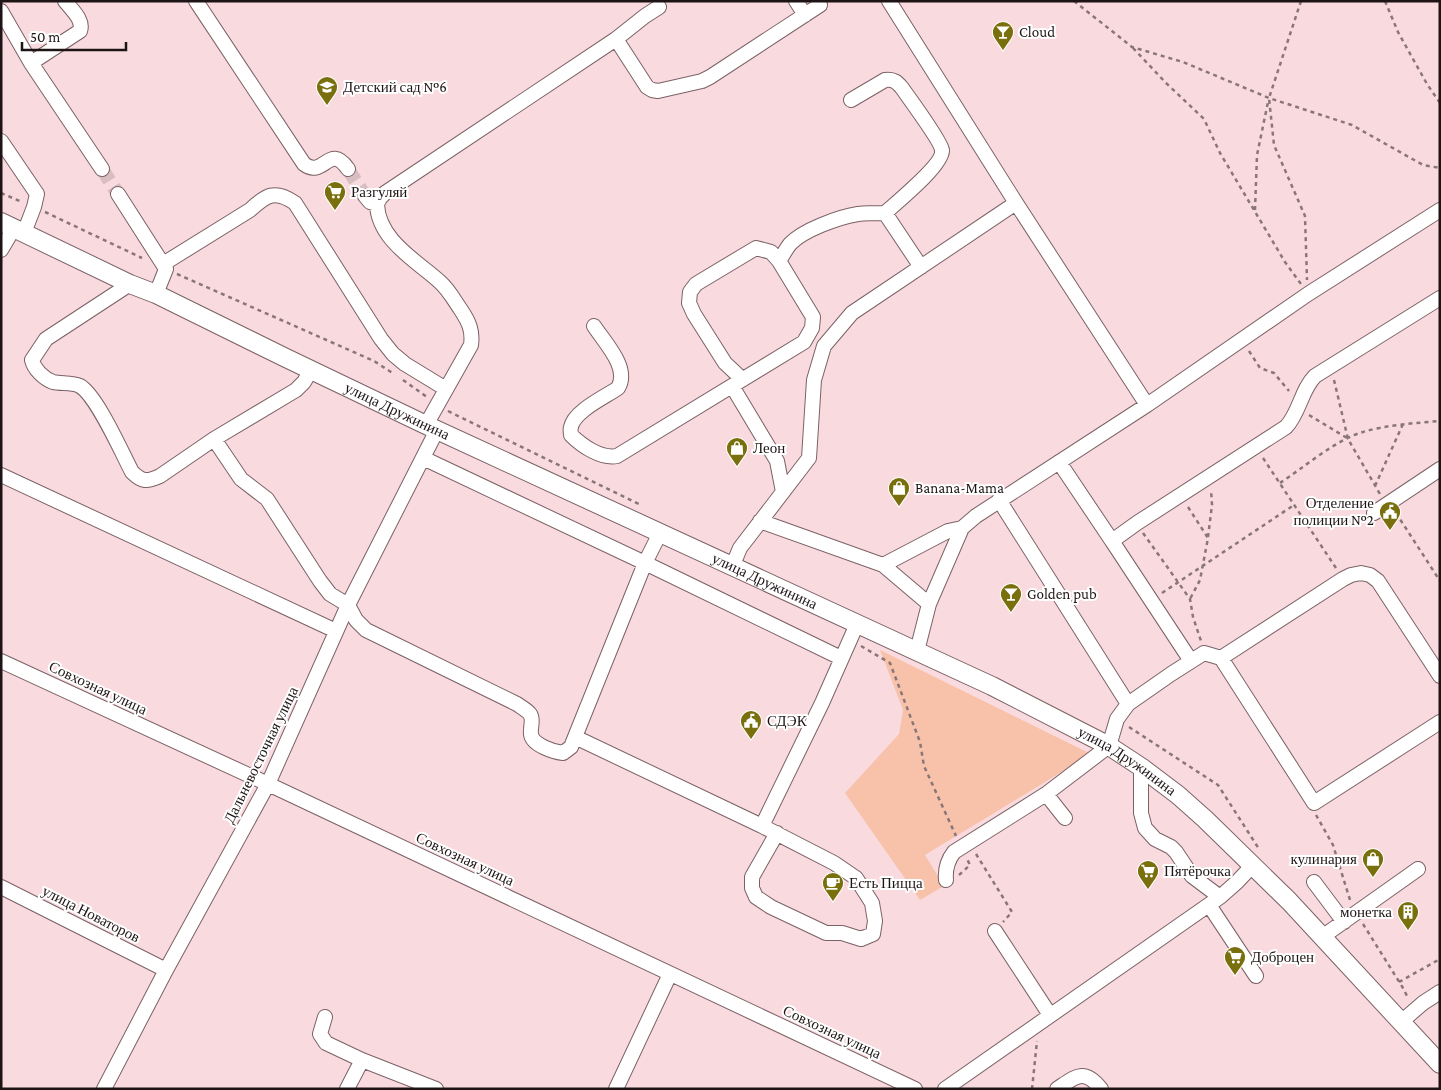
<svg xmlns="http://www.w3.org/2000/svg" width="1441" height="1090" font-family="'Crimson Pro',serif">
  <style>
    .green { fill: #f8c2aa }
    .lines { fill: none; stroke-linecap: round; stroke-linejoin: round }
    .minor-tunnel { stroke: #d8bdc1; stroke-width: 14; stroke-dasharray: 14 7; stroke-linecap: butt }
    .minor-casing { stroke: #7b6165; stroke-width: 16 }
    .major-casing { stroke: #7b6165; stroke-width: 20 }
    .path { stroke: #8a7678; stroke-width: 2.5; stroke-dasharray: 4 4; stroke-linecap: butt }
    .minor { stroke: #fff; stroke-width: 14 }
    .major { stroke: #fff; stroke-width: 18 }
    .labels { text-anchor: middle; stroke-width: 4; stroke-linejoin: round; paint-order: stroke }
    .poi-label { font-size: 15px; fill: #1e1415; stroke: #fff; text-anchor: start }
    .street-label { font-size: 15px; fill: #1e1415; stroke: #fff }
  </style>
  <rect width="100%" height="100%" fill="#f9dbdf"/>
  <path class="green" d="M880,650L1091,754L925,855L944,886L920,900L845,793L899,734L903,710Z"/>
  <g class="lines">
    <path class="minor-tunnel" d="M102,169L118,194
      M348,169L365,196"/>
    <g class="minor-casing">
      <path id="minor" d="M196,1L304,164C324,179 329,142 348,169
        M796,1L805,15
        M889,1L1016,203L1147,405
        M1,11L31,63L102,169
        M616,39L645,16L659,7
        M31,63L80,31C84,20 72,10 65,1
        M851,100L885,80C894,79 897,82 902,88C909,98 941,141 942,150C944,164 896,203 885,213L921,267
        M1,141L37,194L34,207L24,233
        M118,194L166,269L156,294
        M365,196L370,202L377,204L380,198L385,193L616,39L647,87L652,90L658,91L702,81L710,77L820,5
        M377,204C378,240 417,261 440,282C449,290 454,300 461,310C469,322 473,331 471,345L426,425
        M1,250L14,228
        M779,261C783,255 786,249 790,244C803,230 839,217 858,214C867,213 876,213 885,213
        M163,264L250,210C266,195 275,189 295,203L381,339L393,354L405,364L446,389
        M130,284L46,339L32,360C34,369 44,379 53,382C61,384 72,382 80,386C97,396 122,453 132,472C142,482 147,482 160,476L214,439L296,390L304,382L311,370
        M594,326C605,343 630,368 618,388C605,397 574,411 571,427C570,430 571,433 571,435C582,446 601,459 617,456L804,342L812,328L813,317L779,261L771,252L756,248L696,284L690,292L689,303L694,314L725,363L742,379
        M732,386L777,461L783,492
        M214,439L241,479L267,499L320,581L330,594L348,605L356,620L366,630L517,704C521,707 527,710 530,714C534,720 530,727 531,734C532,745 554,752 563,753L571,747L575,737
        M423,458L645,563L575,737L762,826L822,703L857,624
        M1059,462L1112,541
        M1,475L336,631
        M1374,513L1440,469
        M760,521L883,565L929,604
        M660,533L645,563L841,658
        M883,565L948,531L962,528
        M732,567L740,548L809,458L814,380L824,346L852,313L1016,203
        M917,651L929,604L962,528L976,516L1147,405L1308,294L1440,210
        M1221,658L1343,579L1351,575L1361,573L1370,575L1378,581L1440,676
        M1,661L268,784L915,1089
        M1191,661L1112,541L1137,523L1286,427C1300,412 1301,390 1315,376L1440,298
        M1128,704L1171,674L1204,653L1221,658L1314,803L1440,722
        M1141,767V813L1145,828L1155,839L1171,847L1176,852L1192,876L1220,897
        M1046,794L1065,818
        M762,826L834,863L856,878L872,903L875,921L873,934L861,939L842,933H826L771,907L756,897L752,888V877L777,833
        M946,880C945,869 947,861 954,852L1046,794L1109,746L1117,719L1128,704L999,500
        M1314,882L1344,922
        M1,887L166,970
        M1209,905L1256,976
        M995,931L1050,1015
        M1322,937L1418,869
        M325,1017L320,1034L326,1043L362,1060L436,1089
        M1401,1022L1423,1003L1440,992
        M104,1089L166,970L268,784L348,605L437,430
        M347,1089L362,1060
        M616,1089L670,974
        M945,1089L1220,897L1237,882L1252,866
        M1057,1089C1075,1077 1084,1067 1101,1089"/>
    </g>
    <g class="major-casing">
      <g id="major">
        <path id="s1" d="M1,222L130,284L156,294L286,358L426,425L992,686L1109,746L1141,767L1178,795L1205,819L1289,901L1440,1064"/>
      </g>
    </g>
    <path class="path" d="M1074,1L1132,47L1183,62L1269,98L1352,125L1423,165L1440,168
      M1301,1L1269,98L1274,145L1305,216L1307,280
      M1385,1L1398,32L1427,84L1440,103
      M1133,48L1166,83L1204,119L1220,153L1285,262L1301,284
      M1,193L22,202
      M1255,210L1257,155L1268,102
      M45,212L142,258
      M177,274L374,361L394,374
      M1249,351L1260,368L1274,373L1289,391
      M403,380L427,397
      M1334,380L1348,439L1380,494
      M448,411L641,505
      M1309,415L1347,438
      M1263,458L1336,568
      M1280,483C1303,468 1337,439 1363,432C1385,425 1416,423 1440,421
      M1375,486L1403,424
      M1188,507L1208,538L1200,580L1190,599
      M1396,513L1440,581
      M1143,533L1190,599L1193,617L1201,641
      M1208,537L1212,505L1211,490
      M1162,593L1294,505
      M861,646L890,663L920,742L924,766L956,836
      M1129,727L1218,785L1259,849
      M1316,815L1333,845L1350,900
      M976,854L1012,912L1003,922
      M959,875L970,865L967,859
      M1363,924L1403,988L1408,998
      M1399,982L1440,959
      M1032,1089L1037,1041"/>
    <use href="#minor" class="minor"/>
    <use href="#major" class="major"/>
  </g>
  <defs>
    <g id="bar-pin" transform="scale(1.125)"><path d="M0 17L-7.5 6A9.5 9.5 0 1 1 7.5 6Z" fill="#796f0d" stroke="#fff"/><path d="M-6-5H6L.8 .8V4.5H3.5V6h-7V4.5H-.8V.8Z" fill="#fff"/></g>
    <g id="school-pin" transform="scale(1.125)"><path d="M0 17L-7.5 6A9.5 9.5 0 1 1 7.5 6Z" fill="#796f0d" stroke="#fff"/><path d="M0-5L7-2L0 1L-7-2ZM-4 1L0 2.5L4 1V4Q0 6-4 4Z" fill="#fff"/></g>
    <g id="supermarket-pin" transform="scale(1.125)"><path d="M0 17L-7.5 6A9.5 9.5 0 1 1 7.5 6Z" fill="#796f0d" stroke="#fff"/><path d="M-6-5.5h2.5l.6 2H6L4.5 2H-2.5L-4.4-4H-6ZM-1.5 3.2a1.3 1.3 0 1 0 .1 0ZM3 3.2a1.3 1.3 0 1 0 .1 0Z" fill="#fff"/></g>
    <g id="shop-pin" transform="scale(1.125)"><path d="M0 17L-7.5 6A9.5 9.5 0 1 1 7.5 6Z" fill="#796f0d" stroke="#fff"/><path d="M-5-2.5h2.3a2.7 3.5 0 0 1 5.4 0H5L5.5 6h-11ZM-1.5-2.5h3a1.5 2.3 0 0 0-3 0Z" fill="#fff"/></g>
    <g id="civic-pin" transform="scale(1.125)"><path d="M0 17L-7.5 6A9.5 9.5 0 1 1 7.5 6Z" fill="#796f0d" stroke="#fff"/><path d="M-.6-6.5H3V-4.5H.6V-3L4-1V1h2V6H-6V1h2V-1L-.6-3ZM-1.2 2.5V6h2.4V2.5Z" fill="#fff"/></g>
    <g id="cafe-pin" transform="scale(1.125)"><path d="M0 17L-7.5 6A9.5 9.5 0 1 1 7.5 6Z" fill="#796f0d" stroke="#fff"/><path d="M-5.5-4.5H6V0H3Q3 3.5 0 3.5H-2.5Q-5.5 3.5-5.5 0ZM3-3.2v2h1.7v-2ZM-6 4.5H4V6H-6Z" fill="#fff"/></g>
    <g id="building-pin" transform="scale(1.125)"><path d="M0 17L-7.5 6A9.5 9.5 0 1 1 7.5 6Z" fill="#796f0d" stroke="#fff"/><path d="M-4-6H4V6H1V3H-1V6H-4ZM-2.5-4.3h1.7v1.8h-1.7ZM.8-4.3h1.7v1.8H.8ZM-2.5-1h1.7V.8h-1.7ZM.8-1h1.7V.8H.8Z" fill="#fff"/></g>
  </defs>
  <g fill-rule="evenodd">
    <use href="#bar-pin" x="1003" y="32"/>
    <use href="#school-pin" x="327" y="87"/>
    <use href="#supermarket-pin" x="335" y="192"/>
    <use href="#shop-pin" x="737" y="448"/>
    <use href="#shop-pin" x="899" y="488"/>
    <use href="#civic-pin" x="1390" y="512"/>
    <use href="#bar-pin" x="1011" y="594"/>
    <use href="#civic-pin" x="751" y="721"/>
    <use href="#shop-pin" x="1373" y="859"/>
    <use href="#supermarket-pin" x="1148" y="871"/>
    <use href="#cafe-pin" x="833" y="883"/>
    <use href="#building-pin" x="1408" y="912"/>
    <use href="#supermarket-pin" x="1235" y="957"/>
  </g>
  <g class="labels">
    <g class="poi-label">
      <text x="1019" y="37">Cloud</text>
      <text x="343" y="92">Детский сад №6</text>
      <text x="351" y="197">Разгуляй</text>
      <text x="753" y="453">Леон</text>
      <text x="915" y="493">Banana-Mama</text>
      <text x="1374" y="508" text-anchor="end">Отделение<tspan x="1374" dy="17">полиции №2</tspan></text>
      <text x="1027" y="599">Golden pub</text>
      <text x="767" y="726">СДЭК</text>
      <text x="1357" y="864" text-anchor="end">кулинария</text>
      <text x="1164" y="876">Пятёрочка</text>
      <text x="849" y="888">Есть Пицца</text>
      <text x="1392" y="917" text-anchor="end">монетка</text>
      <text x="1251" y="962">Доброцен</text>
    </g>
    <g class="street-label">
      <text dy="5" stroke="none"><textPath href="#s1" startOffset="439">улица Дружинина</textPath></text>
      <text dy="5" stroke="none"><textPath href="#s1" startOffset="844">улица Дружинина</textPath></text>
      <text transform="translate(98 688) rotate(25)" y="5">Совхозная улица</text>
      <text transform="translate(261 755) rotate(-64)" y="5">Дальневосточная улица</text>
      <text dy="5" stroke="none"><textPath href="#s1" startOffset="1249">улица Дружинина</textPath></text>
      <text transform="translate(465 859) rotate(25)" y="5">Совхозная улица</text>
      <text transform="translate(91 914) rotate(27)" y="5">улица Новаторов</text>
      <text transform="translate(832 1032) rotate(25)" y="5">Совхозная улица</text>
    </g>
  </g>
  <rect width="1441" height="1090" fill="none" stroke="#1e1415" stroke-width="5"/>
  <path d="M22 42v8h104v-8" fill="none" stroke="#1e1415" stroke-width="2.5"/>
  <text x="30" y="42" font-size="15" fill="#1e1415" stroke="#ffffff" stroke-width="4" paint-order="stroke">50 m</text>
</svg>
